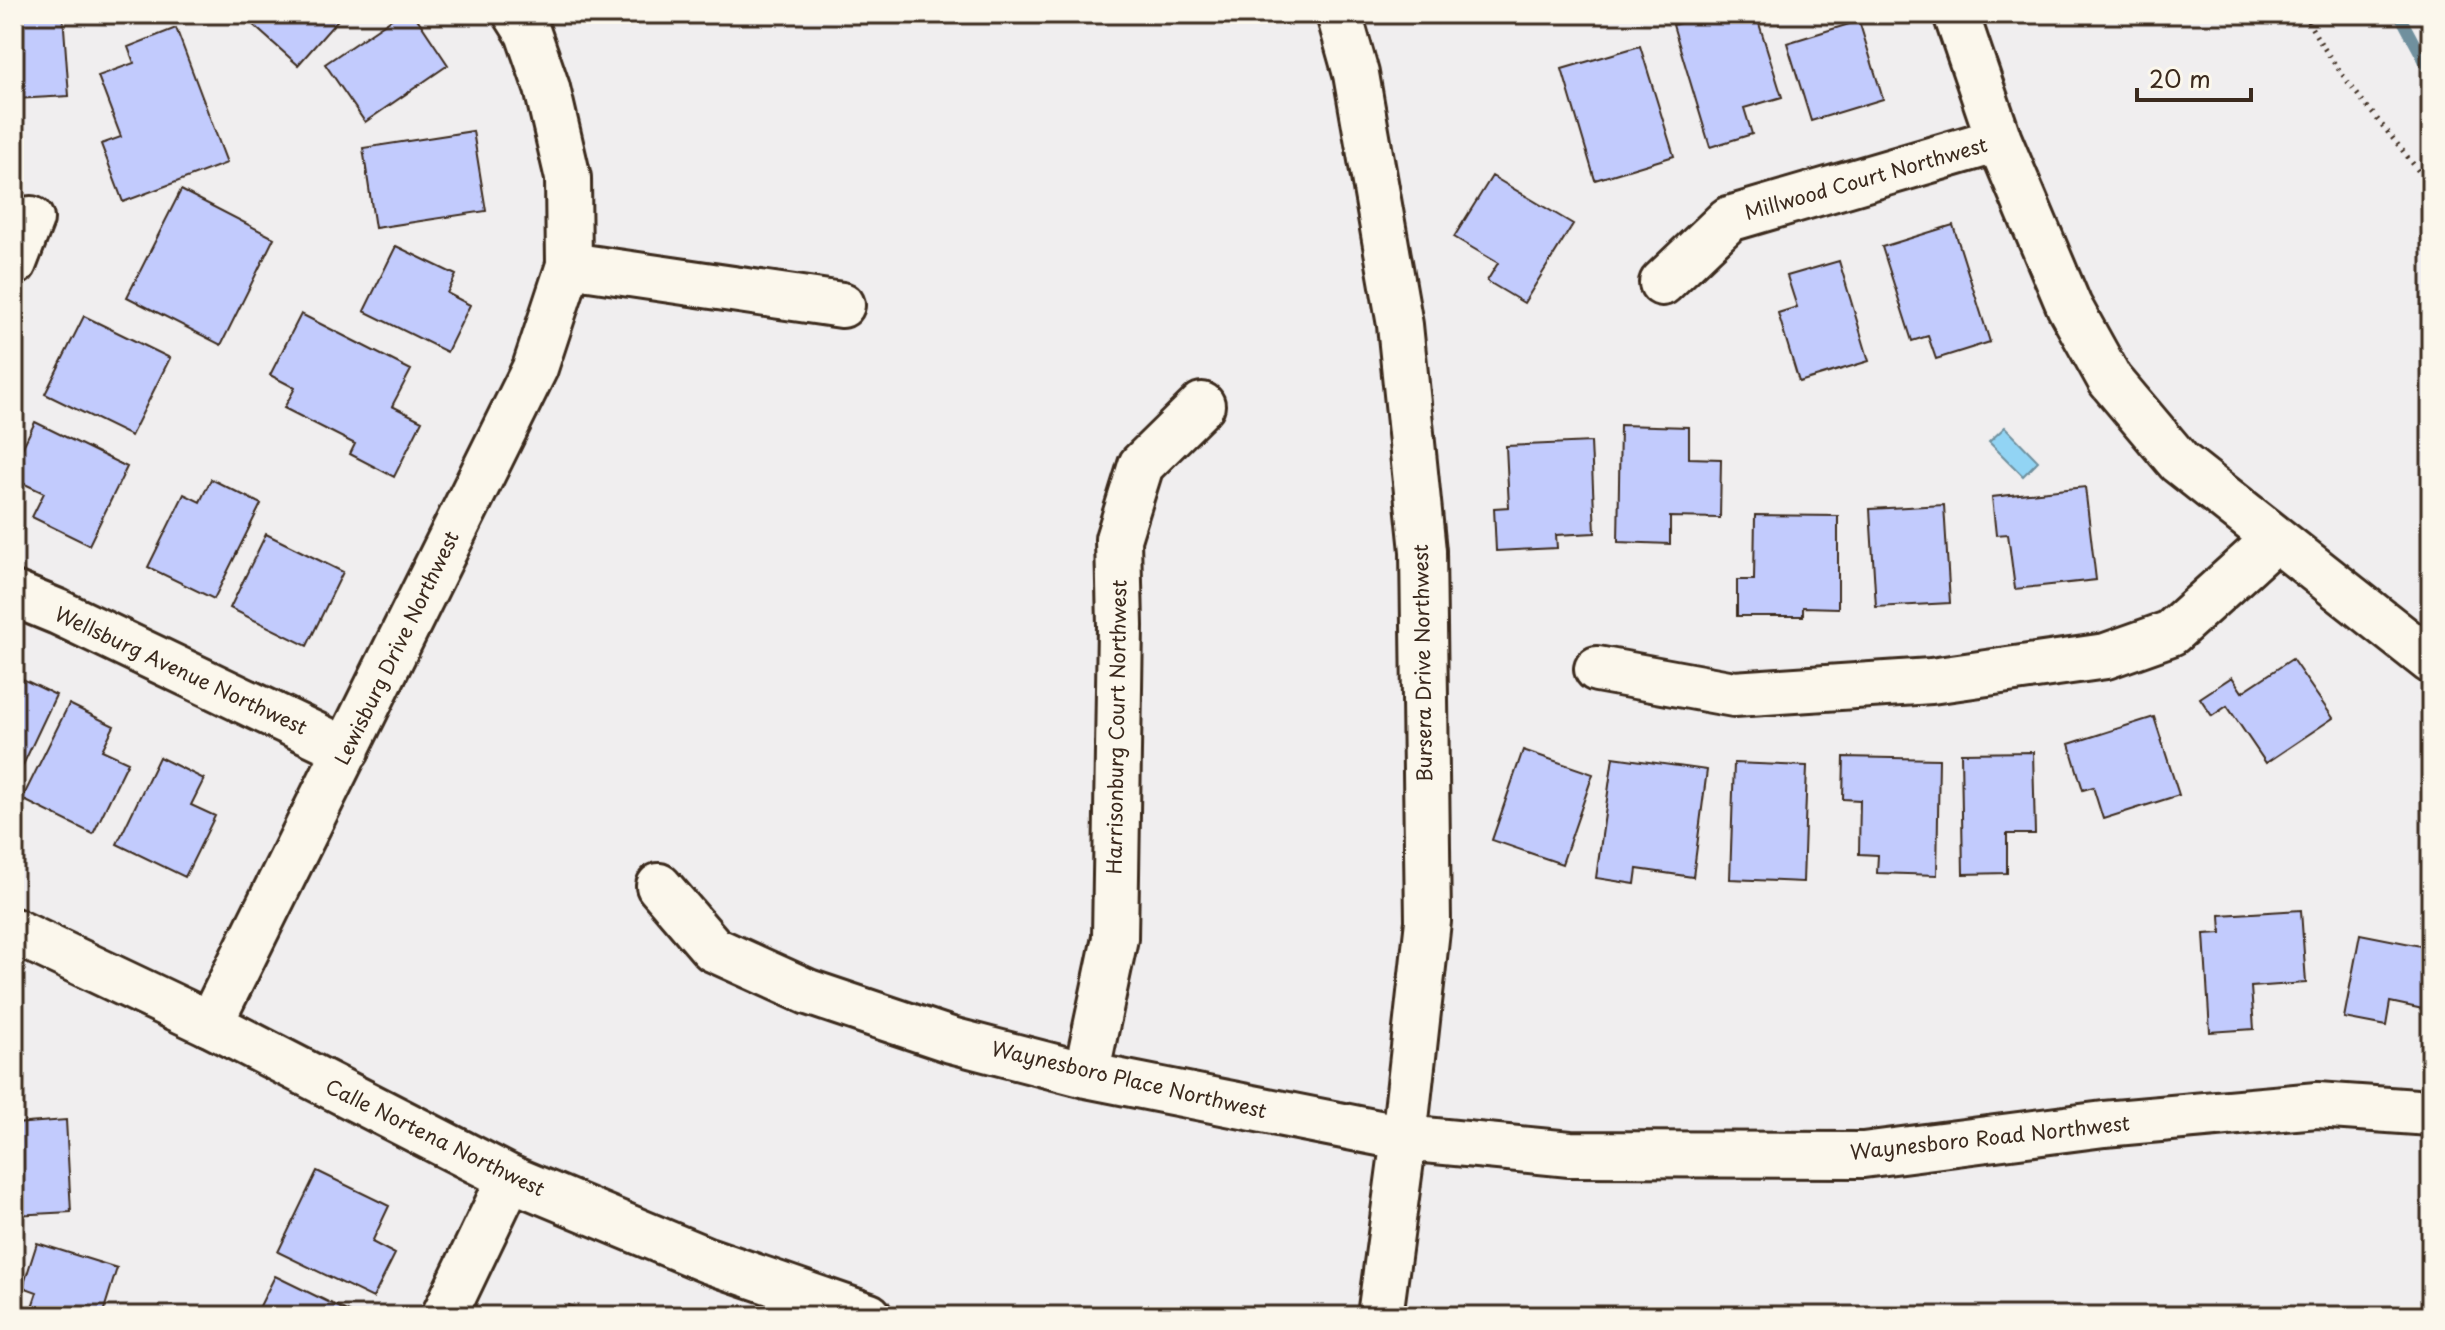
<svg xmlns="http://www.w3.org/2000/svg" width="2445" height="1330" font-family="'Playpen Sans',sans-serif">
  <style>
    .water { fill: #92d4f4; stroke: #6f909e; stroke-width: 2 }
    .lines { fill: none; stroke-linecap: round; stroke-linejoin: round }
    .stream { stroke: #6f909e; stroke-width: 11 }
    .building { fill: #c2cbfd; stroke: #3b2a1e; stroke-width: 2 }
    .minor-casing { stroke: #3b2a1e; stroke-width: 50 }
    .tertiary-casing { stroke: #3b2a1e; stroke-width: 50 }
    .path { stroke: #3b2a1e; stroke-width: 5; stroke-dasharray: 2 6; stroke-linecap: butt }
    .minor { stroke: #fbf7ec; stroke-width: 44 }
    .tertiary { stroke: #fbf7ec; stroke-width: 44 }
    .labels { text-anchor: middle; stroke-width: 8; stroke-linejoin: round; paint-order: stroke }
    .street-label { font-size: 20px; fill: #3b2a1e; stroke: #fbf7ec }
  </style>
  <rect width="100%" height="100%" fill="#f0eeef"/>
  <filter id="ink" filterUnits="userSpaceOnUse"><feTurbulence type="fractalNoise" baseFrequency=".0125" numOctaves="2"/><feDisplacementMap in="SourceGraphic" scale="16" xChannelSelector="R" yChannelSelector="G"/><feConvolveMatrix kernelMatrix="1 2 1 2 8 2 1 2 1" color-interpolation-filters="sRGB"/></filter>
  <g filter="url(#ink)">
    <path class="water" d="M2005,427L2038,461L2023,476L1989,442Z"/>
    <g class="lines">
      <path class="stream" d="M2399,14L2431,74"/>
    </g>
    <path class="building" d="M14,14H63L69,96L15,99Z
      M241,14H343L298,65Z
      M399,14H414L448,65L365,122L325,64Z
      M1436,14H1471L1438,23Z
      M1710,14H1725L1728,22L1756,14L1782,97L1744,108L1752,134L1710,147L1673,25Z
      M1859,21L1883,99L1811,121L1787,43Z
      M176,28L227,163L123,202L101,144L121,137L98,76L134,63L128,47Z
      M1640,46L1674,156L1595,180L1562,69Z
      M473,131L486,211L375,228L363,148Z
      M1492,176L1573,224L1524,303L1487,281L1498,263L1454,237Z
      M181,190L274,238L221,345L127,297Z
      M1953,225L1990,342L1936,359L1928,336L1912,341L1882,247Z
      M396,246L456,275L447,293L470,305L447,352L364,311Z
      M1839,261L1869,361L1799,382L1778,313L1797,307L1787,276Z
      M301,314L411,370L392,406L422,421L394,477L350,454L355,444L284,408L295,388L270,375Z
      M84,316L170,358L131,436L45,394Z
      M35,422L127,467L89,545L32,517L44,493L14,479V465Z
      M1620,425L1689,427V458L1721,459L1720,518L1670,517V544L1618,542Z
      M1591,442L1595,533L1556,535L1557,548L1496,551L1494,508L1509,507L1506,446Z
      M211,479L261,504L214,599L148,567L184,494L200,502Z
      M2085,487L2096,580L2015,589L2008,534L1996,535L1992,497Z
      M1944,505L1950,603L1876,607L1870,509Z
      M1755,515L1838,516V608L1803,607V616H1737V580H1754Z
      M266,534L343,572L307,646L230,608Z
      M2292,659L2333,718L2266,763L2227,706L2212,716L2200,698L2232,677L2242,692Z
      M14,675L56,695L14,784Z
      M69,704L114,726L102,750L128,762L93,834L22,799Z
      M2154,717L2179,795L2103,819L2093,787L2083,790L2069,744Z
      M1523,750L1593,774L1562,864L1492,840Z
      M2033,752L2035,834H2007V873L1963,874L1961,753Z
      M159,757L204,779L191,805L215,816L185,877L117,844Z
      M1613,757L1707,770L1693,877L1637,869L1635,884L1596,878Z
      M1844,757L1939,759L1937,875L1877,873L1878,855L1859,854L1860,800L1843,799Z
      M1734,763L1807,766L1803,882L1730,879Z
      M2301,910L2306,983L2251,987L2254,1029L2210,1032L2204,934L2221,933L2220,915Z
      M2360,934L2431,948V965L2423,1009L2390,1002L2386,1026L2344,1018Z
      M66,1120L71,1212L14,1215V1124Z
      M317,1171L389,1206L372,1242L395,1254L373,1298L278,1252Z
      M37,1243L117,1268L102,1316H29L37,1292L23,1287Z
      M275,1276L357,1316H255Z
      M569,1305L592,1316H564Z"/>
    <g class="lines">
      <g class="minor-casing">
        <path id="minor" d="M1339,14L1356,74L1400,325L1423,551L1428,921L1404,1138L1380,1316
          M1956,14L1999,140L2069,306L2110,380L2179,462L2431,661
          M14,263L31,219
          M569,265L842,305
          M1662,283L1729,219L1999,140
          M14,594L58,612L347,750
          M1597,669L1734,694L1931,681L2106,656L2171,633L2274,540
          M659,886L713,949L808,992L951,1040L1086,1075L1404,1138L1570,1154L1863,1155L2104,1124L2317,1105L2431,1113
          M210,1024L535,368L569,265L568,178L547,88L528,33L516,14
          M1086,1075L1115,938L1120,626L1118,539L1141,465L1202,405
          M444,1316L510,1178"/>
      </g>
      <g class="tertiary-casing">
        <path id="tertiary" d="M14,931L210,1024L510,1178L707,1260L869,1316"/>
      </g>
      <path class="path" d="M2304,14C2338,79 2389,129 2431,188"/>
      <use href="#minor" class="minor"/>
      <use href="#tertiary" class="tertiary"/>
    </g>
  </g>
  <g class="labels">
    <g class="street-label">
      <text transform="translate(1866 179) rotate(-16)" y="7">Millwood Court Northwest</text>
      <text transform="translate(397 648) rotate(-64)" y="7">Lewisburg Drive Northwest</text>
      <text transform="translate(1423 663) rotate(-91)" y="7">Bursera Drive Northwest</text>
      <text transform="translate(181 671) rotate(25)" y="7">Wellsburg Avenue Northwest</text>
      <text transform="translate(1117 727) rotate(-89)" y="7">Harrisonburg Court Northwest</text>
      <text transform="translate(1129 1080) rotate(13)" y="7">Waynesboro Place Northwest</text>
      <text transform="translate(435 1138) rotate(26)" y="7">Calle Nortena Northwest</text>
      <text transform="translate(1990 1138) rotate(-6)" y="7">Waynesboro Road Northwest</text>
    </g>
  </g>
  <rect width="2445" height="1330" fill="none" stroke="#fbf7ec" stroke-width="48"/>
  <rect x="24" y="24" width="2397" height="1282" fill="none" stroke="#3b2a1e" stroke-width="3" filter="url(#ink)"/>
  <path d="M2137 88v12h114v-12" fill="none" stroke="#3b2a1e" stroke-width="4"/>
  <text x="2149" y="88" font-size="24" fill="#3b2a1e" stroke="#fbf7ec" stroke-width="6" paint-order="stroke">20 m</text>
</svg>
